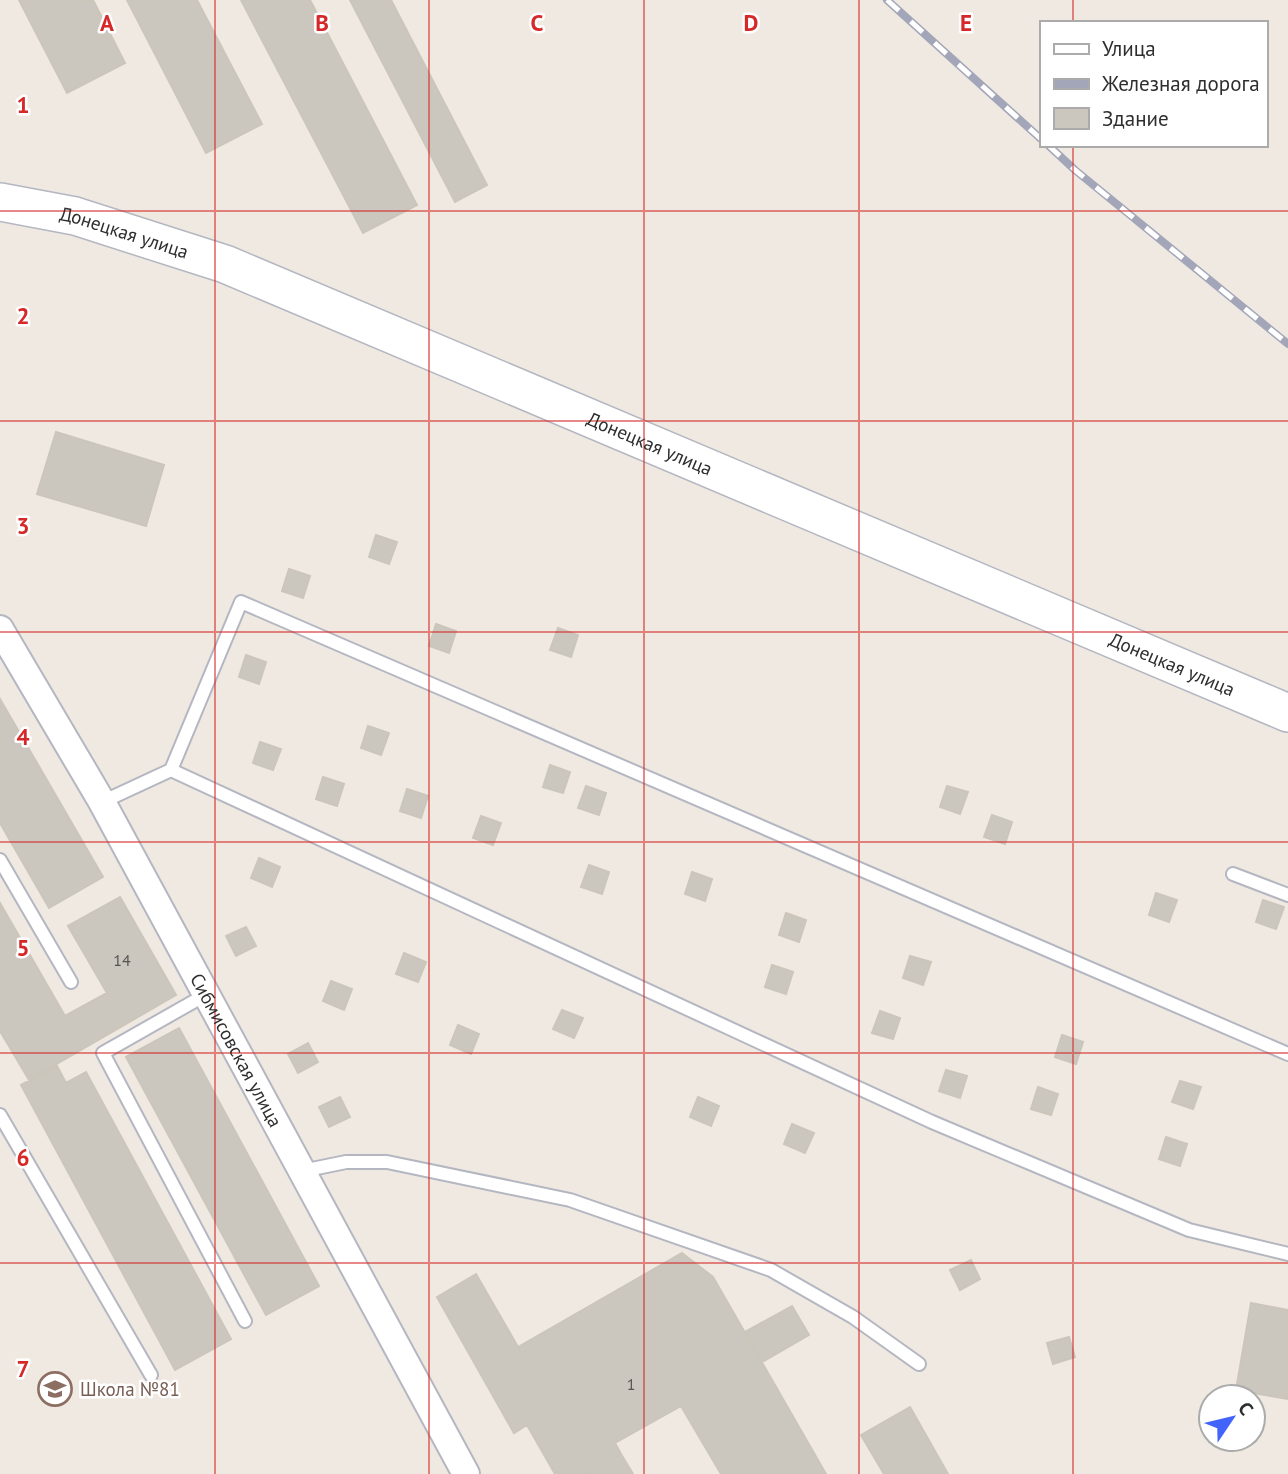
<svg xmlns="http://www.w3.org/2000/svg" width="1288" height="1474" font-family="'PT Sans',sans-serif">
  <style>
    .building { fill: #cbc7bf; stroke: #cbc5ba; stroke-width: 2 }
    .lines { fill: none; stroke-linecap: round; stroke-linejoin: round }
    .service-casing { stroke: #b4b7c1; stroke-width: 16 }
    .minor-casing { stroke: #b4b7c1; stroke-width: 30 }
    .secondary-casing { stroke: #b4b7c1; stroke-width: 40 }
    .service { stroke: #fff; stroke-width: 12 }
    .minor { stroke: #fff; stroke-width: 26 }
    .secondary { stroke: #fff; stroke-width: 37 }
    .rail-casing { stroke: #a3a6b8; stroke-width: 8 }
    .rail { stroke: #fff; stroke-width: 5; stroke-dasharray: 16; stroke-linecap: butt }
    .grid { fill: none; stroke: #d62828; stroke-width: 2; stroke-opacity: 0.55 }
    .labels { text-anchor: middle; stroke-width: 5; stroke-linejoin: round; paint-order: stroke }
    .number-label { font-size: 16px; fill: #555452 }
    .street-label { font-size: 19px; fill: #2e2e2e; stroke: #fff }
    .education-label { font-size: 19px; fill: #785e54; stroke: #fff; text-anchor: start }
    .grid-label { font-size: 23px; text-anchor: middle; font-weight: bold; fill: #d62828; stroke: #fff; stroke-width: 5; stroke-linejoin: round; paint-order: stroke }
  </style>
  <rect width="100%" height="100%" fill="#efe9e1"/>
  <path class="building" d="M19,0H93L125,63L67,93Z
    M127,0H197L262,124L206,153Z
    M241,0H310L417,205L363,233Z
    M350,0H391L487,185L455,202Z
    M56,432L164,465L146,526L37,494Z
    M376,535L397,542L389,564L369,557Z
    M289,569L310,576L303,598L282,591Z
    M436,624L456,631L449,653L429,646Z
    M558,628L578,635L571,657L550,650Z
    M246,655L266,662L259,684L239,677Z
    M0,699L103,877L49,908L0,823Z
    M368,726L389,733L381,755L361,748Z
    M260,742L281,749L273,770L253,763Z
    M550,765L570,772L563,793L543,787Z
    M323,777L344,784L337,806L316,799Z
    M586,786L606,793L599,815L578,808Z
    M947,786L968,792L960,814L940,807Z
    M407,789L428,796L421,818L400,811Z
    M992,815L1012,822L1005,844L984,837Z
    M481,816L501,823L493,845L473,838Z
    M259,858L280,867L272,887L251,878Z
    M589,865L609,872L602,894L581,887Z
    M692,872L712,879L705,901L685,894Z
    M1156,893L1177,900L1169,922L1149,915Z
    M120,897L176,995L29,1080L0,1031V903L65,1016L107,993L68,926Z
    M1263,900L1284,907L1276,929L1256,922Z
    M786,913L806,920L799,942L779,935Z
    M246,927L256,946L236,956L226,936Z
    M404,953L426,962L418,982L396,974Z
    M910,956L931,962L923,985L903,978Z
    M772,965L793,972L786,994L765,987Z
    M331,981L352,989L344,1010L323,1001Z
    M562,1010L583,1018L574,1038L553,1029Z
    M880,1011L900,1018L893,1039L872,1033Z
    M458,1025L479,1034L471,1054L450,1045Z
    M179,1028L319,1286L266,1315L126,1057Z
    M1062,1035L1083,1042L1076,1064L1055,1057Z
    M308,1043L318,1062L298,1073L288,1054Z
    M57,1066L66,1083L86,1072L231,1339L175,1370L21,1085Z
    M946,1070L967,1076L960,1098L939,1091Z
    M1180,1081L1201,1087L1193,1109L1172,1102Z
    M1038,1087L1058,1094L1051,1115L1031,1109Z
    M340,1097L350,1117L329,1127L319,1107Z
    M698,1097L719,1106L711,1126L690,1117Z
    M792,1124L814,1133L805,1153L784,1144Z
    M1166,1137L1187,1144L1180,1166L1159,1159Z
    M682,1253L713,1277L826,1474H721L681,1406L615,1443L621,1454L587,1474H555L527,1425L514,1433L437,1297L476,1274L518,1347Z
    M971,1260L980,1279L960,1290L950,1270Z
    M1251,1303L1288,1310V1399L1236,1390Z
    M792,1306L809,1335L762,1362L745,1332Z
    M1069,1337L1075,1357L1053,1364L1047,1343Z
    M910,1407L948,1474H884L861,1435Z
    M621,1454L633,1474H587Z"/>
  <g class="lines">
    <g class="service-casing">
      <path id="service" d="M171,770L241,602L1288,1054
        M102,802L171,770L932,1122L1189,1230L1288,1254
        M0,860L71,982
        M1233,874L1288,895
        M207,994L103,1053L245,1321
        M0,1115L151,1375
        M302,1171L346,1162H387L570,1200L771,1270L853,1317L919,1364"/>
    </g>
    <g class="minor-casing">
      <g id="minor">
        <path id="s1" d="M0,629L102,802L466,1474"/>
      </g>
    </g>
    <g class="secondary-casing">
      <g id="secondary">
        <path id="s2" d="M0,202L75,216L225,264L1288,713"/>
      </g>
    </g>
    <use href="#service" class="service"/>
    <use href="#minor" class="minor"/>
    <use href="#secondary" class="secondary"/>
    <g class="rail-casing">
      <path id="rail" d="M887,0L1041,139
        M1048,145L1075,170L1288,344"/>
    </g>
    <use href="#rail" class="rail"/>
  </g>
  <path class="grid" d="M215,0V1474M429,0V1474M644,0V1474M859,0V1474M1073,0V23M1073,145V1474M0,211H1288M0,421H1288M0,632H1288M0,842H1288M0,1053H1288M0,1263H1288"/>
  <defs>
    <g id="school-ring" transform="scale(1.75)"><circle r="9.5" fill="#fff" stroke="#8d6e63" stroke-width="1.5"/><path d="M0-5L7-2L0 1L-7-2ZM-4 1L0 2.5L4 1V4Q0 6-4 4Z" fill="#8d6e63"/></g>
  </defs>
  <g fill-rule="evenodd">
    <use href="#school-ring" x="55" y="1389"/>
  </g>
  <g class="labels">
    <g class="number-label">
      <text x="122" y="966">14</text>
      <text x="631" y="1390">1</text>
    </g>
    <g class="street-label">
      <text dy="7" stroke="none"><textPath href="#s2" startOffset="128">Донецкая улица</textPath></text>
      <text dy="7" stroke="none"><textPath href="#s2" startOffset="695">Донецкая улица</textPath></text>
      <text dy="7" stroke="none"><textPath href="#s2" startOffset="1262">Донецкая улица</textPath></text>
      <text dy="7" stroke="none"><textPath href="#s1" startOffset="483">Сибмисовская улица</textPath></text>
    </g>
    <g class="education-label">
      <text x="80" y="1396">Школа №81</text>
    </g>
  </g>
  <g class="grid-label">
    <text x="107" y="31">A</text>
    <text x="322" y="31">B</text>
    <text x="537" y="31">C</text>
    <text x="751" y="31">D</text>
    <text x="966" y="31">E</text>
    <text x="23" y="113">1</text>
    <text x="23" y="324">2</text>
    <text x="23" y="534">3</text>
    <text x="23" y="745">4</text>
    <text x="23" y="956">5</text>
    <text x="23" y="1166">6</text>
    <text x="23" y="1377">7</text>
  </g>
  <rect x="1040" y="21" width="228" height="126" fill="#ffffff" stroke="#ababab" stroke-width="2"/>
  <rect x="1054" y="44" width="35" height="10" fill="#ffffff" stroke="#ababab" stroke-width="2"/>
  <text x="1102" y="56" font-size="21" fill="#2e2e2e">Улица</text>
  <rect x="1054" y="79" width="35" height="10" fill="#a3a6b8" stroke="#ababab" stroke-width="2"/>
  <text x="1102" y="91" font-size="21" fill="#2e2e2e">Железная дорога</text>
  <rect x="1054" y="108" width="35" height="21" fill="#cbc7bf" stroke="#ababab" stroke-width="2"/>
  <text x="1102" y="126" font-size="21" fill="#2e2e2e">Здание</text>
  <g transform="translate(1232 1418) rotate(55)"><circle r="33" fill="#ffffff" stroke="#ababab" stroke-width="2"/>
  <path d="M0-5L12 26L0 18L-12 26Z" fill="#4264fb"/>
  <text y="-10" font-size="19" font-weight="bold" text-anchor="middle" fill="#2e2e2e">С</text>
  </g>
</svg>
